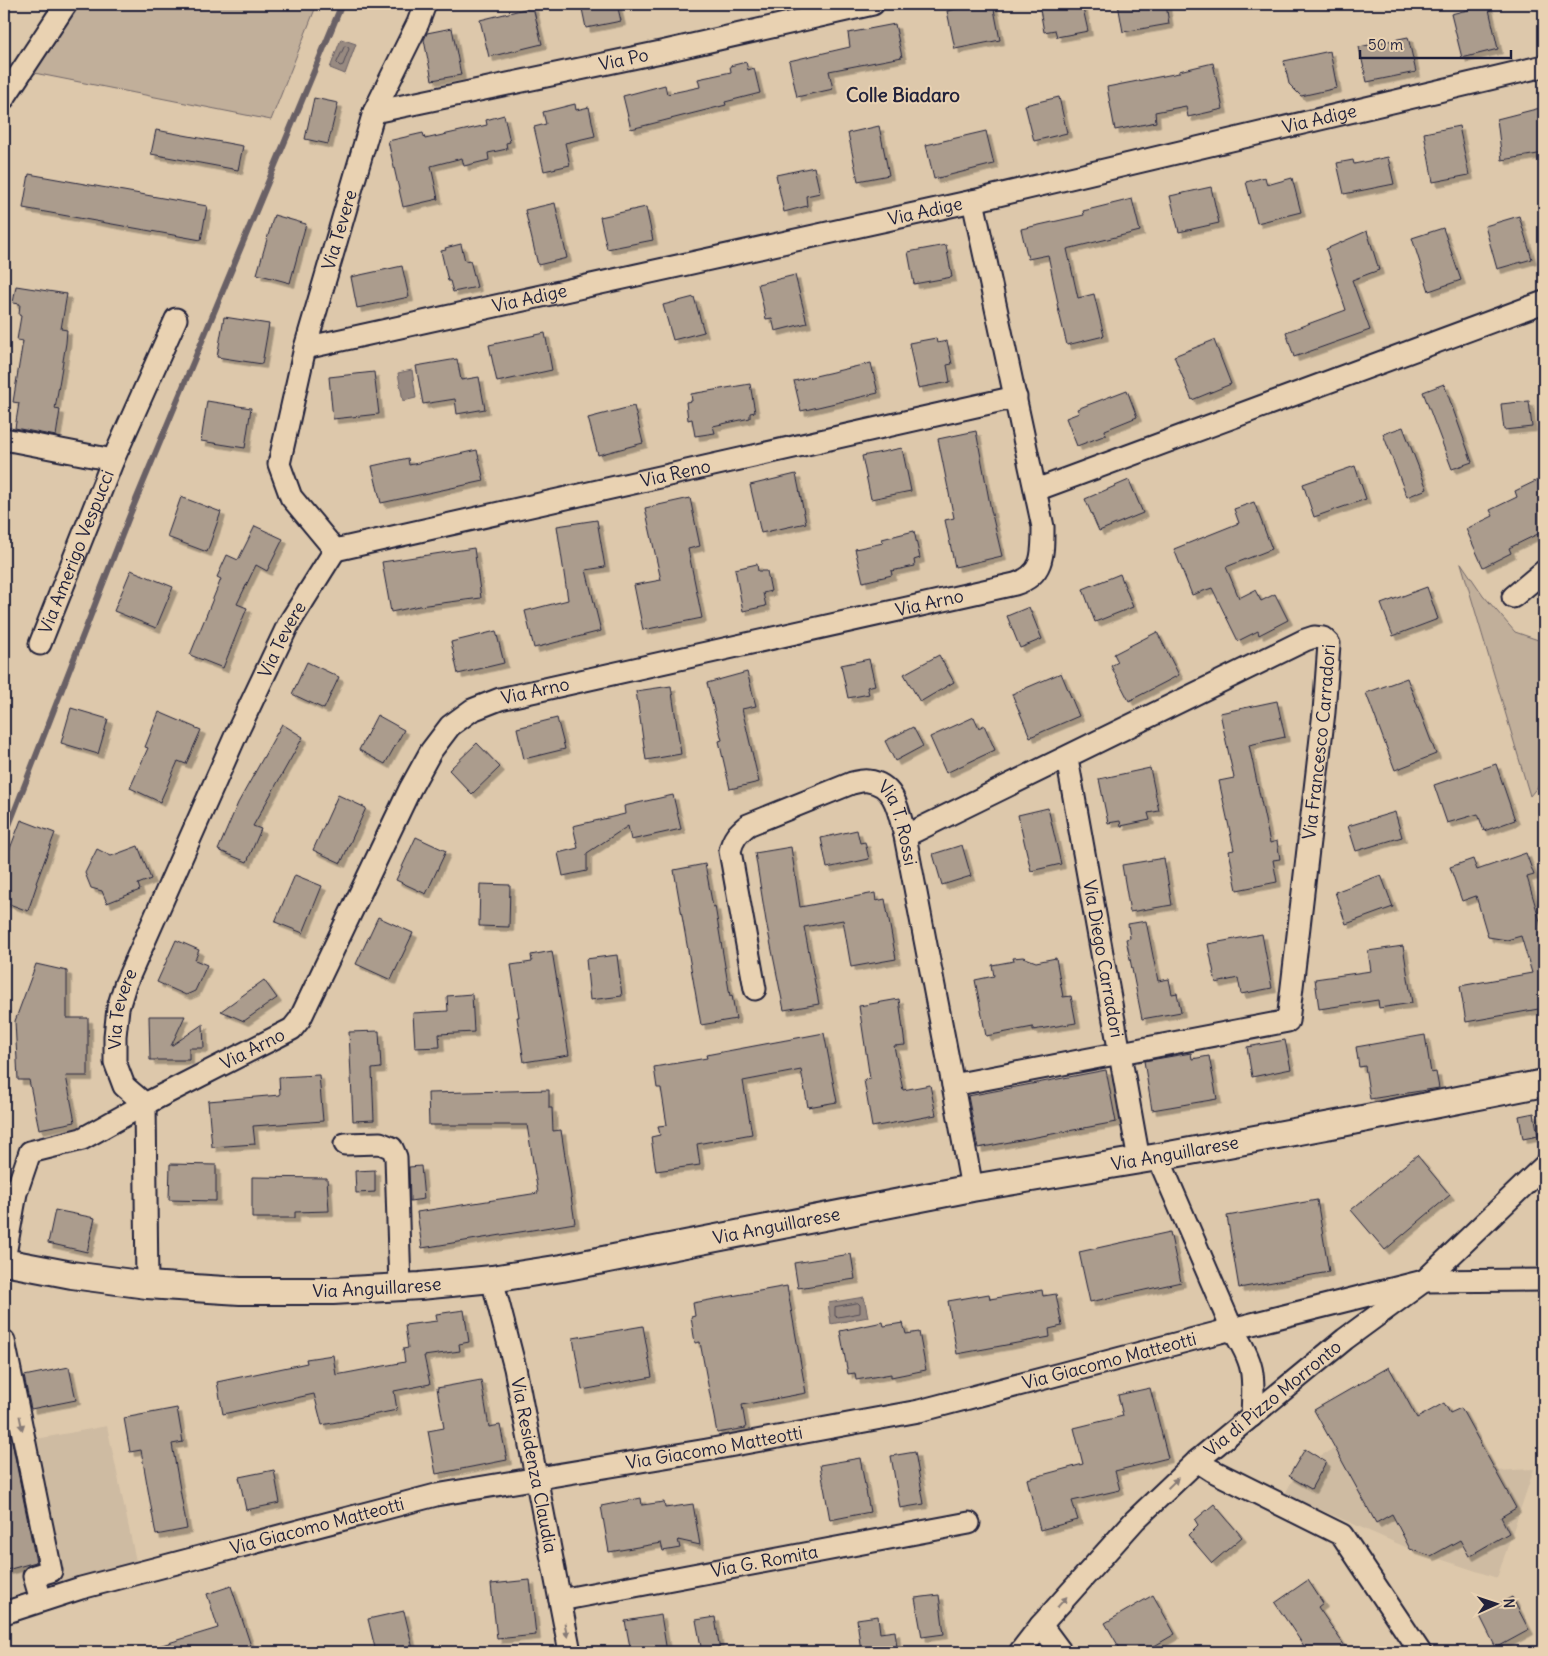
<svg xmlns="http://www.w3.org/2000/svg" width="1548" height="1656" font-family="Delius,sans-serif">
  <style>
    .built { fill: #cebba2 }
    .green { fill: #c1af9a; stroke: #72686a }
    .water { fill: #988a81; stroke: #696065 }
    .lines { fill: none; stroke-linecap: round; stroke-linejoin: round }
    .shore { stroke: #514c57; stroke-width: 1 }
    .stream { stroke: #696065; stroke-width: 6 }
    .building { fill: #ab9c8d; stroke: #22223b; filter: url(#shadow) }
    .minor-casing { stroke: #22223b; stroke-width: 25 }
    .major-casing { stroke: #22223b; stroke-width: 30 }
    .minor { stroke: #e9d2b2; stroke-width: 21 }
    .major { stroke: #e9d2b2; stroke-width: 26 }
    .oneway { fill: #867a76 }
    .labels { text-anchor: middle; stroke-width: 4; stroke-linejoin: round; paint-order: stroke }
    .street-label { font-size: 18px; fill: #22223b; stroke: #e9d2b2 }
    .neighbourhood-label { font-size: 19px; font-weight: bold; fill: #22223b; stroke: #e9d2b2 }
  </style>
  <defs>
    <filter id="shadow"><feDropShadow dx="4.5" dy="4.5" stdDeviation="0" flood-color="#0004"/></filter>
  </defs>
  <rect width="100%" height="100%" fill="#ddc8ab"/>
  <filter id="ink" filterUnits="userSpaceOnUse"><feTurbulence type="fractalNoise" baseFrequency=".02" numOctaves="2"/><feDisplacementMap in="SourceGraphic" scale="10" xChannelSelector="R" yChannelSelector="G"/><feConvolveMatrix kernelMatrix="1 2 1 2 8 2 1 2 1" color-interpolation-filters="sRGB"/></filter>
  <g filter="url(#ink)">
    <path class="built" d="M4,1306L31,1440L107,1426L136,1561L4,1599Z
      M1389,1367L1422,1427L1437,1418L1432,1410L1444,1403L1450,1413L1461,1408L1496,1471L1534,1469L1497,1578L1410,1549L1285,1494L1293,1479L1289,1476L1305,1449L1318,1457L1335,1448L1314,1410Z"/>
    <path class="green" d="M60,4H317L271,120L19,70Z
      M1461,563L1483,595L1515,632L1544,642V779L1530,796Z"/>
    <path class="water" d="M341,39L356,44L345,74L330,68Z
      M412,370L416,398L403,401L398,373Z
      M864,1297L868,1317L831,1324L828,1303Z"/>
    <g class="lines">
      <path class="shore" d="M345,46L348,47L349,49L343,65L340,66L337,63Z
        M858,1303L860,1305V1313L838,1317L835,1316V1307Z"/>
      <path class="stream" d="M4,838L131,512L342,4"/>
    </g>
    <path class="building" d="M581,4H617L621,21L586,28Z
      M981,4H993L1000,40L955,49L947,11Z
      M1039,4H1082L1088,31L1057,37L1055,30L1044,32Z
      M1118,4H1166L1169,24L1123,32Z
      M1488,5L1498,49L1462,58L1451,14Z
      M533,7L542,44L489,57L480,20Z
      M895,24L902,57L829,71L833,89L797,97L789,61L850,47L848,33Z
      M452,28L461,75L432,80L424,40L427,33Z
      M1408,37L1416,72L1367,82L1359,47Z
      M1330,51L1337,88L1301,96L1289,84L1284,61Z
      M746,62L748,70L754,68L760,93L725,102L726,105L631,129L623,96L665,85L667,94L700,87L698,79L731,72L730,66Z
      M1213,63L1223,109L1188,117L1186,106L1155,112L1156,122L1115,130L1107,87L1179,73V71Z
      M1059,97L1067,133L1034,141L1025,105Z
      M314,98L338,103L328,144L305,139Z
      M575,104L576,110L589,107L595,136L565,143L570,165L544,171L534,127L546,124L543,112Z
      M1544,107V153L1502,160L1497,119Z
      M504,115L510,142L506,143L507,149L488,153L489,160L464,166L462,158L431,166L438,199L403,207L388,141L423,133L425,139L487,125L486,120Z
      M879,126L889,175L858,181L848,133Z
      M1459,126L1469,175L1433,182L1424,133Z
      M156,130L243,146L238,170L151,154Z
      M986,131L994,164L934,179L926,145Z
      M1388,157L1394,184L1344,194L1337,163L1353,160L1354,164Z
      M814,167L820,193L806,196L807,206L784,212L776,175Z
      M29,174L207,206L201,240L23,208Z
      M1265,177L1267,185L1292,178L1301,212L1257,223L1246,182Z
      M1211,187L1219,223L1179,232L1170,196Z
      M1132,199L1140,231L1067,249L1078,298L1094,294L1104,336L1067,345L1057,304L1058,303L1048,255L1028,259L1021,229L1084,215L1083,211Z
      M555,203L567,258L538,265L525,210Z
      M646,207L653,240L607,249L600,217Z
      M274,215L306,224L290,283L257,274Z
      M1519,216L1532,259L1497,269L1485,226Z
      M1443,228L1461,280L1429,291L1412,238Z
      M1367,231L1379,270L1352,280L1370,330L1294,357L1286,332L1346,310L1326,249Z
      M461,244L465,261L470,260L477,287L453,292L450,281H448L441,251L446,250L445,248Z
      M946,245L952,277L914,284L908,252Z
      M402,266L409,297L357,308L351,277Z
      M795,275L807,323L775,331L772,318L766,319L758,284Z
      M16,286L67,294L61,329L67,330L66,343L55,409L60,410L56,436L15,428L19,403L13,402L23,341L17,340L21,316L19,315L20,304L13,303Z
      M694,297L704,332L673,340L663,305Z
      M224,317L269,324L262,364L217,357Z
      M545,333L552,370L497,382L489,345Z
      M936,338L937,343L947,341L952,364L947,365L950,382L918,388L909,343Z
      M1214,340L1231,384L1192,400L1174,356Z
      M457,359L461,380L479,377L485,409L457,414L455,399L423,404L416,366Z
      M871,363L878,393L801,411L794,381Z
      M374,372L379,414L333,419L329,377Z
      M750,384L755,412L750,413V418L713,426L715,433L695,436L692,419L688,420L686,402L692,401L691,394Z
      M1444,384L1472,462L1452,469L1423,392Z
      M1127,390L1137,417L1105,430L1106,435L1077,446L1066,418L1079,413L1077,409Z
      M207,401L251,408L245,448L201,441Z
      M1529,401L1532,427L1504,430L1501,404Z
      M634,406L643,443L598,455L588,418Z
      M1403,427L1427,489L1407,497L1383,434Z
      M976,431L991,510L1002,556L955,567L945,520L954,518L938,439Z
      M902,448L911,491L871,499L862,456Z
      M477,450L484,481L381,503L372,466L408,458L409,465Z
      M1355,466L1366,499L1314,517L1303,484Z
      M796,474L806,523L761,533L750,485Z
      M1544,477V531L1509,548L1511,553L1483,567L1466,529L1493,516L1490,510L1517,497L1515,491Z
      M1129,480L1143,513L1099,531L1085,499Z
      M181,497L221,512L207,552L167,537Z
      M690,498L700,546L688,549L702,618L643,630L634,585L661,580L645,508Z
      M1254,502L1272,549L1226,567L1239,598L1255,590L1261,601L1275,594L1288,620L1259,635L1258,631L1238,641L1212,588L1192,595L1174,549L1239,523L1234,509Z
      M597,520L605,567L586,570L601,631L534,648L525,611L568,600L557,526Z
      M255,526L283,539L267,571L256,565L237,604L247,608L223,668L190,655L221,579L217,577L227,555L238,560Z
      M914,531L920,558L914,560L915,566L891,571L892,575L863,582L855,549L883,543L882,539Z
      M474,548L481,598L419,606L391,612L382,562Z
      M757,564L758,571H767L771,591L763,593L766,606L743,611L735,569Z
      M131,570L173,587L156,628L114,611Z
      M1120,574L1133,607L1095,622L1083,589Z
      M1427,587L1438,619L1393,636L1381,604Z
      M1029,607L1042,639L1020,648L1007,616Z
      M496,631L504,663L458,674L451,642Z
      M1157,632L1179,675L1129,701L1111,666L1118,662L1114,654Z
      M939,655L954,682L920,702L904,674Z
      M869,659L875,685L867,687L869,694L848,698L841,665Z
      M307,662L339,677L324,709L292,694Z
      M747,672L756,706L742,709L759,782L730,789L719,741L722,740L707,683Z
      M1061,673L1079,716L1030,737L1012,694Z
      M1407,678L1436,754L1395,770L1366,693Z
      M671,686L681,754L646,760L636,691Z
      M1277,701L1285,737L1249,745L1270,843L1277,841L1280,859L1273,860L1277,882L1237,890L1229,851L1234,850L1219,781L1234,778L1220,713Z
      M71,708L108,719L98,754L61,743Z
      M159,712L201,730L186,764L178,761L160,802L130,788L148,748L145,747Z
      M377,715L404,730L385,764L359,750Z
      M974,717L979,728L984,725L995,750L946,773L930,737Z
      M557,718L565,749L524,759L517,728Z
      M282,724L303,737L253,826L261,829L247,862L218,850L238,803Z
      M913,727L923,746L895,761L885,741Z
      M477,743L500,767L472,794L449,770Z
      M1496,764L1515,820L1484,831L1478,814L1447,823L1434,785Z
      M1150,768L1159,811L1148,813L1150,820L1121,826L1120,821L1108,823L1099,779Z
      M338,795L366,808L341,863L313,850Z
      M673,795L681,829L631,840L628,826L587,853V871L563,876L558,853L578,848L573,826L625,814L624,806Z
      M1048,808L1061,864L1031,871L1018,815Z
      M1395,812L1402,837L1356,851L1348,826Z
      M21,820L55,833L36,883L37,884L28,911L4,902V864Z
      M857,830L860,843L865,842L869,859L827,868L821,838Z
      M416,837L446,851L426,894L396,880Z
      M962,845L971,876L942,885L933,854Z
      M138,846L151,879L138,884L140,890L107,903L102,891L91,888L85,873L97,849L111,856Z
      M791,847L800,907L875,893L876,901L885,899L896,959L851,967L843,920L804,927L819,1004L784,1010L766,921L755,853Z
      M1526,853L1534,875L1527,877L1544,935V1008L1466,1022L1460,986L1532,973L1521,936L1507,940L1488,937L1476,896L1462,901L1450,867L1473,859L1477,870Z
      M1164,858L1172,905L1130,912L1122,865Z
      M705,864L713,907L715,906L730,996L732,995L736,1019L701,1025L674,870Z
      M295,875L322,886L303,933L275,922Z
      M1381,875L1393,907L1346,924L1335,892Z
      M480,884L510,885L509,927L479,926Z
      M378,917L413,933L391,980L356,964Z
      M1146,921L1158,981L1169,979L1172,994L1177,993L1181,1012L1142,1019L1126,939L1130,938L1128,924Z
      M1262,934L1272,988L1241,994L1238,978L1216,983L1208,944Z
      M176,940L199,950L195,960L207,965L195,991L186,995L157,982Z
      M1403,946L1412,1003L1379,1008L1378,1000L1319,1009L1315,979L1371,971L1368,951Z
      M552,951L569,1055L524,1062L517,1017H519L511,965L532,962L531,955Z
      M617,955L622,996L590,1000L586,959Z
      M1023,957L1036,962L1056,958L1063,997L1071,996L1076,1023L1033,1030V1027L986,1036L975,980L994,976L992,965L1014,961L1013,958Z
      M36,964L67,971V1018H88V1076H66L75,1122L39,1129L29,1080H18L15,1021Z
      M264,980L277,998L244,1021L221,1011Z
      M472,994L474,1032L439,1034L440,1047L415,1048L413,1013L448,1011L447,996Z
      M899,999L905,1045L894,1046L903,1090L930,1085L936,1115L872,1127L864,1080L870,1079L859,1006Z
      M149,1016H185L171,1046L203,1024L204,1048H189V1060H150Z
      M379,1031L381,1068L372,1069L374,1120L353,1121L349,1032Z
      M824,1033L837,1102L808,1107L801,1070L743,1081L752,1134L697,1144L700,1165L656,1171L651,1137L660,1135L658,1126L667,1125L661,1088H657L654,1067L707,1058L706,1055Z
      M1425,1035L1431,1073L1436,1072L1439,1088L1370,1099L1365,1066L1359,1067L1356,1047Z
      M1285,1040L1291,1069L1252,1077L1247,1047Z
      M1191,1053L1192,1059L1209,1056L1217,1099L1152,1110L1144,1061Z
      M1106,1070L1116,1122L978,1148L968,1096Z
      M319,1075L323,1121L253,1126L255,1144L212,1147L208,1101L280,1095L279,1077Z
      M549,1090V1108H552L553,1131L561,1130L575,1223L422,1248L417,1212L538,1193L527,1125H429L428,1093Z
      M1534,1113L1538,1136L1523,1139L1519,1116Z
      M1417,1155L1450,1195L1385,1250L1351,1210Z
      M170,1164L216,1165V1201L169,1200Z
      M421,1166L424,1199L410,1201L409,1167Z
      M375,1170V1192L356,1193L355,1171Z
      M252,1177L327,1178L329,1211L295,1212V1218H252Z
      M1317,1200L1329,1272L1239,1288L1227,1216Z
      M55,1210L95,1218L87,1252L48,1243Z
      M1170,1232L1181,1282L1090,1302L1079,1252Z
      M851,1254L855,1279L798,1288L794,1263Z
      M787,1286L806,1393L742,1405L746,1428L717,1433L700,1342L695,1343L691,1317L695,1316L693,1303Z
      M1042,1290L1043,1296L1056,1294L1062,1326L1049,1329L1050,1337L957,1354L948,1301L989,1294L990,1299Z
      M464,1310L469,1342L459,1344L460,1351L424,1356L430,1384L394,1391L397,1410L322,1425L314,1394L223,1414L217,1382L307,1363L306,1359L333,1355L336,1375L405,1362L403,1349L408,1348L405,1325L437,1321L436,1314Z
      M883,1322L884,1326L903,1323L906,1334L919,1332L926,1370L891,1377V1374L856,1380L855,1373L848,1374L840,1331Z
      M643,1326L652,1377L582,1390L573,1338Z
      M69,1367L76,1400L31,1409L24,1376Z
      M1389,1367L1417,1418L1444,1403L1450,1413L1461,1408L1516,1508L1501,1517L1509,1533L1469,1556L1460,1540L1431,1556L1410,1549L1392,1514L1376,1523L1314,1410Z
      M481,1380L489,1427L500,1425L507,1460L436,1474L428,1431L444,1428L437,1388Z
      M1150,1388L1168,1458L1115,1471L1120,1490L1072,1501L1078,1520L1040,1530L1027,1479L1083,1464L1074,1428L1123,1416L1118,1395Z
      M4,1402L36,1562L7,1570L4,1554Z
      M177,1408L183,1442L172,1444L187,1529L156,1535L141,1450L130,1452L124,1418Z
      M1305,1449L1326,1462L1311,1489L1289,1476Z
      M915,1452L924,1504L900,1508L891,1456Z
      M860,1458L870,1512L830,1520L820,1465Z
      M274,1470L280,1503L246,1510L239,1477Z
      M641,1498L642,1505L664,1502L665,1508L693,1504L700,1545L678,1540L680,1548L663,1551L661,1543L609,1552L601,1506Z
      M1214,1504L1242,1537L1212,1563L1188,1535L1198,1525L1195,1520Z
      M530,1580L536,1635L497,1639L491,1584Z
      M1308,1580L1323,1603L1318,1607L1349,1652H1308L1275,1603Z
      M231,1586L253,1652H153L152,1648L218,1628L207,1594Z
      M939,1595L944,1634L922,1637L915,1598Z
      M1153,1595L1175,1634L1144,1652H1122L1105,1623Z
      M1512,1597L1529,1630L1496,1648L1479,1614Z
      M404,1611L413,1649L399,1652H376L368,1619Z
      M661,1615L667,1652H631L625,1621Z
      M878,1616L880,1633L895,1631L897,1647L861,1652L857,1619Z
      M715,1617L720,1652H702L696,1620Z"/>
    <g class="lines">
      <g class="minor-casing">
        <g id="minor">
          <path d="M4,98L66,4"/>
          <path id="s1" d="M374,112L661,52L873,4"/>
          <path id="s2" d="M305,348L973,201L1544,66"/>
          <path d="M4,439L113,460"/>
          <path d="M1036,490L1544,302"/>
          <path id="s3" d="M335,550L1016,397"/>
          <path id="s4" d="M335,550L291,497L279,464L305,348L374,112L418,23L425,4"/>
          <path d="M1513,597L1544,571"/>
          <path id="s5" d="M40,644L113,460L176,319"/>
          <path id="s6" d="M1067,758L1139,1160"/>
          <path id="s7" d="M755,989L730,851C733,838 738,833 748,825L852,783C857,782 863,780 868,781C896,784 899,814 905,836L953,1085L1288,1021L1324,712L1329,644L1323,638L1314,637L1305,640L905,836"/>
          <path d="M953,1085L972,1188"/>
          <path d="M345,1144L380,1143L392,1148L396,1157L400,1287"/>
          <path d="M1158,1157L1232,1329C1255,1364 1254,1374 1252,1416"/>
          <path id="s8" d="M4,1260L16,1193L30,1152L82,1139L145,1104L292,1029L300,1019L410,789L431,751L450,726L472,710L500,699L1015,584C1044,575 1043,554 1043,527L973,201"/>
          <path id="s9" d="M492,1279L515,1368L570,1652"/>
          <path id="s10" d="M147,1285L145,1104L124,1086L115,1062V1036L118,1008L125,985L235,737L288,625L335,550"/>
          <path d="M4,1341L51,1571L34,1576L41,1600"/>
          <path d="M1197,1461L1211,1470L1342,1535L1420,1652"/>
          <path id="s11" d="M560,1600L969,1523"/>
          <path id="s12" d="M4,1613L81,1588L436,1495L707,1450L919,1411L1232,1329L1424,1281L1544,1280"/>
          <path d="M1041,1625L1061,1652"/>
          <path id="s13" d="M1020,1652L1041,1625L1135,1520L1197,1461L1345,1339L1424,1281L1544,1166"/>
        </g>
      </g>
      <g class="major-casing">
        <g id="major">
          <path id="s14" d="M4,1262L72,1275L147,1285L240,1291H333L420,1286L492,1279L562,1268L972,1188L1158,1157L1342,1123L1544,1083"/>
        </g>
      </g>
      <use href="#minor" class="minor"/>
      <use href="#major" class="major"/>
    </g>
    <defs><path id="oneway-solid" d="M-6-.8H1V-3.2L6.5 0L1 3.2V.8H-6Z" transform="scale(1.25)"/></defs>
    <g class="oneway">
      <use href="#oneway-solid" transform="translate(21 1423) rotate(78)"/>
      <use href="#oneway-solid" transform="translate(1173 1483) rotate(-44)"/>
      <use href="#oneway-solid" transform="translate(1062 1602) rotate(-48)"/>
      <use href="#oneway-solid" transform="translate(566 1630) rotate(79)"/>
    </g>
  </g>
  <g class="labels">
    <g class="street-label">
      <text dy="6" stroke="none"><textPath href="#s1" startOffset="255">Via Po</textPath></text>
      <text dy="6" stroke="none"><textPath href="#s2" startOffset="1040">Via Adige</textPath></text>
      <text dy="6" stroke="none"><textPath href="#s2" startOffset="635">Via Adige</textPath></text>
      <text dy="6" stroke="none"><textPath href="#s4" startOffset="346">Via Tevere</textPath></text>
      <text dy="6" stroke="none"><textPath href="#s2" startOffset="230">Via Adige</textPath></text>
      <text dy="6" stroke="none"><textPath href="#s3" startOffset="349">Via Reno</textPath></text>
      <text dy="6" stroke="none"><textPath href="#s5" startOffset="99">Via Amerigo Vespucci</textPath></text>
      <text dy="6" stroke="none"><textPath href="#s8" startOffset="1242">Via Arno</textPath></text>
      <text dy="6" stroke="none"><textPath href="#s10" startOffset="692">Via Tevere</textPath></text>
      <text dy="6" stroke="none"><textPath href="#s8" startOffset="838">Via Arno</textPath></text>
      <text dy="6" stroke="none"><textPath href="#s7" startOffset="1248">Via Francesco Carradori</textPath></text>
      <text dy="6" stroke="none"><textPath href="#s7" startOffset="358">Via T. Rossi</textPath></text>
      <text dy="6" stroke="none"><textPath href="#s6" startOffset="204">Via Diego Carradori</textPath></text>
      <text dy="6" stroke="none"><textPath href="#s10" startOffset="288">Via Tevere</textPath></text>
      <text dy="6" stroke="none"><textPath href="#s8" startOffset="358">Via Arno</textPath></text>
      <text dy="6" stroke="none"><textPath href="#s14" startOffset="1185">Via Anguillarese</textPath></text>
      <text dy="6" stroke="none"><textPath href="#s14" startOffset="780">Via Anguillarese</textPath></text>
      <text dy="6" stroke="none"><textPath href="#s14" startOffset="375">Via Anguillarese</textPath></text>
      <text dy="6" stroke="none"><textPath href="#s12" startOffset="1135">Via Giacomo Matteotti</textPath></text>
      <text dy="6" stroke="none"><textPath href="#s13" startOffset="359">Via di Pizzo Morronto</textPath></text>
      <text dy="6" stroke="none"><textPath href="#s12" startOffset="730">Via Giacomo Matteotti</textPath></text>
      <text dy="6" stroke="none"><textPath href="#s9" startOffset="191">Via Residenza Claudia</textPath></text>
      <text dy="6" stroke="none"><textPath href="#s12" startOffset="325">Via Giacomo Matteotti</textPath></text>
      <text dy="6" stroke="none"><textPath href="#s11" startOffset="208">Via G. Romita</textPath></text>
    </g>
    <g class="neighbourhood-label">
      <text x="903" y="102">Colle Biadaro</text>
    </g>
  </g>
  <rect width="1548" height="1656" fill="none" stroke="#e9d2b2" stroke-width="20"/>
  <rect x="10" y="10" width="1528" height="1636" fill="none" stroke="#22223b" stroke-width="2" filter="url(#ink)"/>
  <g transform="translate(1496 1604) rotate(87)" stroke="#e9d2b2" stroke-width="4" paint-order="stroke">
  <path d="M0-4L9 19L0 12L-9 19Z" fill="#22223b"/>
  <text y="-8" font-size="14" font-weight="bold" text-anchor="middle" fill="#22223b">N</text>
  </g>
  <path d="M1360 50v8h151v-8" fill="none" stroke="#22223b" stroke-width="2.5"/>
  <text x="1368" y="50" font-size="15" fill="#22223b" stroke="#e9d2b2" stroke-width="4" paint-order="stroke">50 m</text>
</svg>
